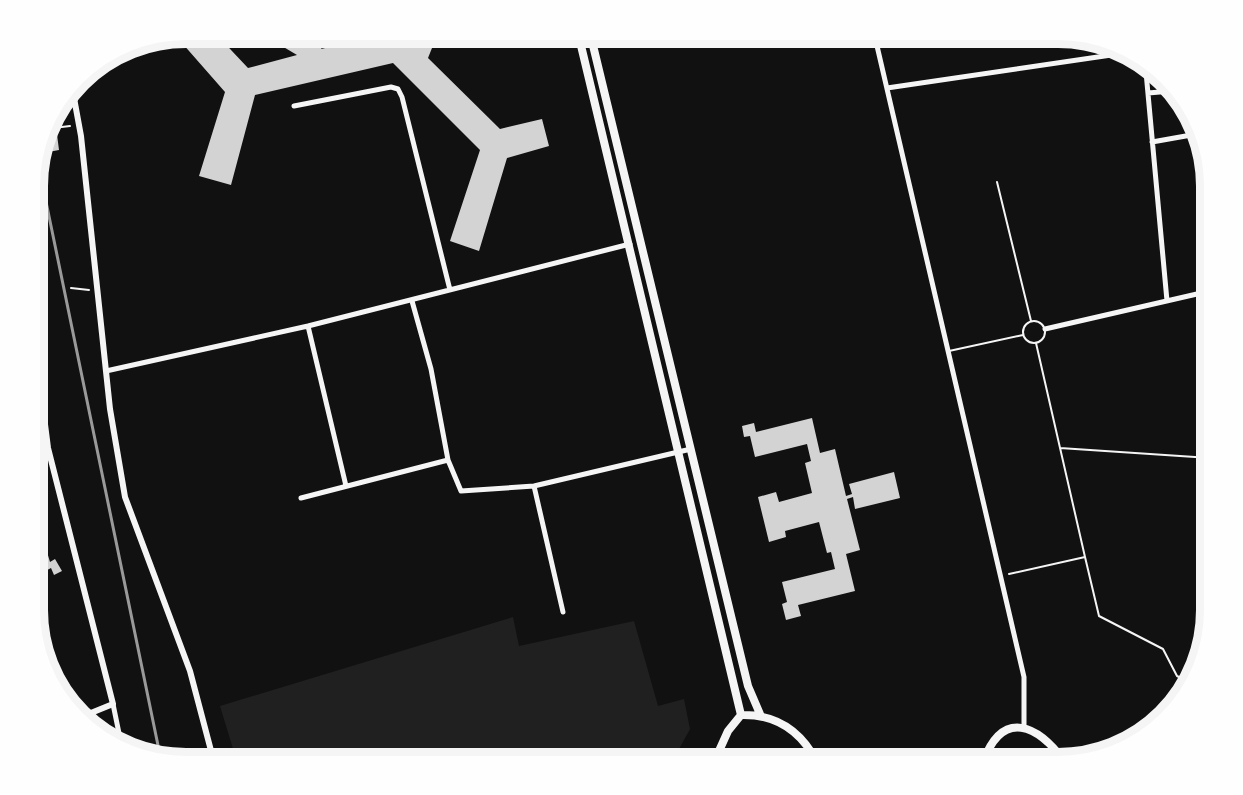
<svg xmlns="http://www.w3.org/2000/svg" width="1243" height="795" font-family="Roboto,sans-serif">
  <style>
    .green { fill: #202020 }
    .water { fill: #333 }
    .building { fill: #d3d3d3 }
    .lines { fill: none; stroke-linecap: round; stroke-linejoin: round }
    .path { stroke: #f5f5f5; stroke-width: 2 }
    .service { stroke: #f5f5f5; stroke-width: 2 }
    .minor { stroke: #f5f5f5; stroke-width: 5 }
    .tertiary { stroke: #f5f5f5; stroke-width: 6 }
    .primary { stroke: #f5f5f5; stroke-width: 8 }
    .rail { stroke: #9a9a9a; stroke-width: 3 }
    .rim { fill: none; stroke: #f5f5f5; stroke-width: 8 }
  </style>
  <rect width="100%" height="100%" fill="#111"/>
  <path class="green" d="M35,599L51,674L34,629Z
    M513,617L519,646L634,621L658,706L684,699L690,729L672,762H237L220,706Z"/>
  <path class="water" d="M987,33H1058L1075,38L991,45Z"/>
  <path class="building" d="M185,33H215L248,68L297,55L260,33H331L321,49L389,33H425L434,43L428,58L500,129L542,119L549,146L507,158L479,251L450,241L480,150L393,63L255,95L231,185L199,176L225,92L175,35Z
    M55,119L59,150L48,152L44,134L48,121Z
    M812,418L820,453L835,449L846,496L852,494L849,484L894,472L900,498L855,509L853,497L847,499L860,550L846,554L855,591L798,605L801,616L786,620L782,604L787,602L782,582L835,569L831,552L827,553L819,522L785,531L786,537L769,542L758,497L776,492L779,502L812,493L805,463L811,461L807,444L755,457L750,436L744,437L742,426L754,423L756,432Z
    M34,521L38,522L50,562L55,559L62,571L54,575L51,568L34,577Z"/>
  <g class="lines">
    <path class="path" d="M45,129L70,126
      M997,182L1031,321
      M71,288L89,290
      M1060,448L1210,458
      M1085,557L1099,616L1163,649L1177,676L1189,682
      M1009,574L1085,557L1036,343"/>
    <path class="service" d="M1023 332a11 11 0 1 1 22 0a11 11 0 1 1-22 0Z
      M949,351L1023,335"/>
    <path class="minor" d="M874,33L1024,677V728
      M1145,61L1167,301
      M887,88L1125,53
      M1148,93L1172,91
      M294,106L391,87L398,89L402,97L450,290
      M1152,142L1197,134
      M412,301L431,369L448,460L461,491L534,486L691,449
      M308,326L346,486
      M1045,329L1210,291
      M106,371L308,326L630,244
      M34,454L48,448
      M534,486L563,612
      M301,498L448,460
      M113,704L121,743"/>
    <path class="tertiary" d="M72,87L81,136L110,409L125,497L190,671L214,762
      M34,338L48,448L113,704L81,717"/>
    <path class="primary" d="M578,33L741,715
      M590,33L748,686L760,714
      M714,762L728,731L741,715C776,714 801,731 817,762
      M983,762C1003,708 1038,725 1065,762"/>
    <path class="rail" d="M37,158L160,755"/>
  </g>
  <path d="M0 0H1243V795H0ZM186 44H1058A142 142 0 0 1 1200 186V610A142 142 0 0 1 1058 752H186A142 142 0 0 1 44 610V186A142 142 0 0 1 186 44Z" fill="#fefefe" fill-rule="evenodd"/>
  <path class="rim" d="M186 44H1058A142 142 0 0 1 1200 186V610A142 142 0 0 1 1058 752H186A142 142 0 0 1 44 610V186A142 142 0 0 1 186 44Z"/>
</svg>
